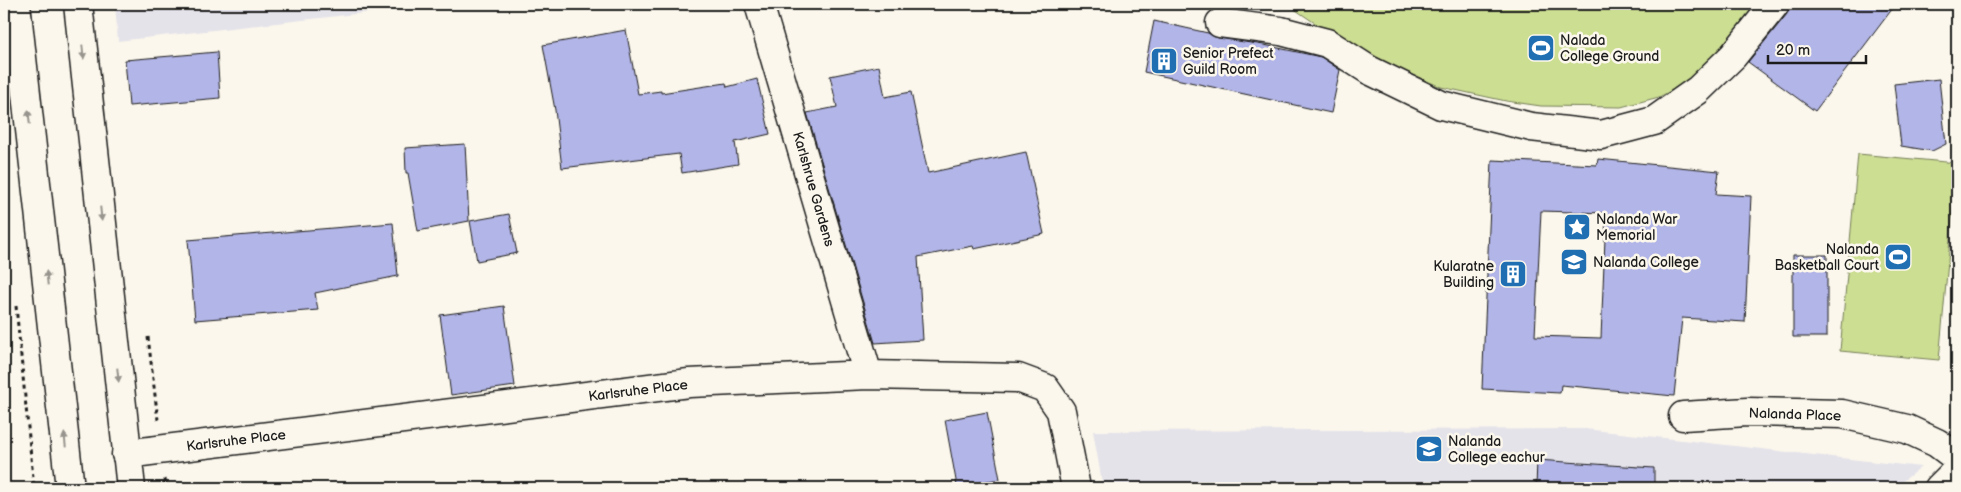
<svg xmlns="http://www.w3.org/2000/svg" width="1961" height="492" font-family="'Balsamiq Sans',sans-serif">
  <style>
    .built { fill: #e5e3ea }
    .green { fill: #ccde92; stroke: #747d57 }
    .building { fill: #b2b5e7; stroke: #1c1c1c; fill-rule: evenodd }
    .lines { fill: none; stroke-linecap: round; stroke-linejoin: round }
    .minor-casing { stroke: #1c1c1c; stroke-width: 31 }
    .major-casing { stroke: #1c1c1c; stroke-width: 31 }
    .highway-casing { stroke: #1c1c1c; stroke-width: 31 }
    .path { stroke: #1c1c1c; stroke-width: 3; stroke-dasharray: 4 4; stroke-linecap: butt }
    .minor { stroke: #fbf7ec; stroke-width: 28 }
    .major { stroke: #fbf7ec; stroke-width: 28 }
    .highway { stroke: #fbf7ec; stroke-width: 28 }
    .oneway { fill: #97948e }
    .labels { text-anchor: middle; stroke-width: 5; stroke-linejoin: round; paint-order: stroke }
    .poi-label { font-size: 14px; fill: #1c1c1c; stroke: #fbf7ec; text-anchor: start }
    .street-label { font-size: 14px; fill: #1c1c1c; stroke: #fbf7ec }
  </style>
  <rect width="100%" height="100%" fill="#fbf7ec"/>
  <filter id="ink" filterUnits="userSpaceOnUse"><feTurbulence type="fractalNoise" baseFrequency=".02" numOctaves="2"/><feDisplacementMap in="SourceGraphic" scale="10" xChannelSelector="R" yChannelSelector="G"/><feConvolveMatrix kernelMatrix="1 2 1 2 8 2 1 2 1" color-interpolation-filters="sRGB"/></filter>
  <g filter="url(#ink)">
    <path class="built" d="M115,4H443L118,41Z
      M1585,429L1921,467L1894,488H1103L1093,431Z"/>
    <path class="green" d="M1287,4H1763L1695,79L1659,97L1621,107L1541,106L1506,101L1441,87L1385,63L1331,34Z
      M1858,154L1957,163L1939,360L1840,351Z"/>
    <path class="building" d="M1790,4H1896L1815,111L1748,62L1787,14Z
      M1154,21L1208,33L1218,38L1264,45L1321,57L1340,70L1331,113L1144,72Z
      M626,30L638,94L661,91V93L726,83L727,87L757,79L770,134L735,142L738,164L682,173L679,154L562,168L555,110L543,45Z
      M217,52L220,98L129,106L125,60Z
      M879,66L885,97L911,92L928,173L1026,152L1044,234L974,249L973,246L918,257L923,340L875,343L807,113L837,107L830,76Z
      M1939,79L1946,144L1932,151L1901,146L1894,84Z
      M465,144L469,221L418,231L408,173H406L405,148Z
      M1598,159L1719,171L1716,194L1751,196L1745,322L1682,318L1674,396L1561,385L1560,393L1482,389L1492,160L1597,165ZM1541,211L1606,213L1601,338L1535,336Z
      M509,214L517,253L477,261L470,221Z
      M393,223L398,276L315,293L318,310L195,320L188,240Z
      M1793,255H1827V337H1793Z
      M504,306L515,386L451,395L440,315Z
      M987,412L1000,479L957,486L945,420Z
      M1537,460L1654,468V488H1536Z"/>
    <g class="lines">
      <g class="minor-casing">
        <path id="minor" d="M759,4L868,375
          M1220,23L1281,31L1327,43L1369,70L1441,105L1531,127L1601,135L1654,121L1698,90L1733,56L1775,4
          M1683,416L1747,412L1842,414L1907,429L1937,443L1957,458
          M126,454L689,383L868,375L1018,378L1045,388L1061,411L1076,488"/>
      </g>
      <g class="major-casing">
        <path id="major" d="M1939,488L1957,470"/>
      </g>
      <g class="highway-casing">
        <path id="highway" d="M16,4L70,488
          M78,4L131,488"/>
      </g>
      <path class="path" d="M16,306L34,488
        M148,337L158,420
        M165,479L166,488"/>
      <use href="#minor" class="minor"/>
      <use href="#major" class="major"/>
      <use href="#highway" class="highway"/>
    </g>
    <defs><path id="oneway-solid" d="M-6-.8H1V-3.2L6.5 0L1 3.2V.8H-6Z" transform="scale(1.25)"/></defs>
    <g class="oneway">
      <use href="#oneway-solid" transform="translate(83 52) rotate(84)"/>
      <use href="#oneway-solid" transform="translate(29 117) rotate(-96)"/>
      <use href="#oneway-solid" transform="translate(101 214) rotate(84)"/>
      <use href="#oneway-solid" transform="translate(47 278) rotate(-96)"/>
      <use href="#oneway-solid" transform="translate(118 375) rotate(84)"/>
      <use href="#oneway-solid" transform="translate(65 440) rotate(-96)"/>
    </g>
  </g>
  <defs>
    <g id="stadium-square" transform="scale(1.4375)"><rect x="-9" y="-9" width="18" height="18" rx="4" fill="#1f6fb2" stroke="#fbf7ec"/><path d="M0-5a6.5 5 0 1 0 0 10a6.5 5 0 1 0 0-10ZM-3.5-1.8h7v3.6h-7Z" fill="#fff"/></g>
    <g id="building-square" transform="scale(1.4375)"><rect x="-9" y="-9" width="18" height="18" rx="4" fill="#1f6fb2" stroke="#fbf7ec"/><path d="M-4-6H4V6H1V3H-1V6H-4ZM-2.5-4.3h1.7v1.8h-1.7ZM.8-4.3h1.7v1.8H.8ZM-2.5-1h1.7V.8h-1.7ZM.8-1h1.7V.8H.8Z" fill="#fff"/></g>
    <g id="sight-square" transform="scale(1.4375)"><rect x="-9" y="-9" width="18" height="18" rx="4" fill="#1f6fb2" stroke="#fbf7ec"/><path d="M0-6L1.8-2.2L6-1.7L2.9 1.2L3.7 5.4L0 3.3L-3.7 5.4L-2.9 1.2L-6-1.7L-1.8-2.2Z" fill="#fff"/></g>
    <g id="university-square" transform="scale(1.4375)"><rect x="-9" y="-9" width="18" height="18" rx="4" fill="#1f6fb2" stroke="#fbf7ec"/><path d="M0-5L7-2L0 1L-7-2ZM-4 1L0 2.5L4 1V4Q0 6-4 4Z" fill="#fff"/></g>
  </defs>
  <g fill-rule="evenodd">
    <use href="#stadium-square" x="1541" y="48"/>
    <use href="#building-square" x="1164" y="61"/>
    <use href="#sight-square" x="1577" y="227"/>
    <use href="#stadium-square" x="1898" y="257"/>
    <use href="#university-square" x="1574" y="262"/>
    <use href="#building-square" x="1513" y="274"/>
    <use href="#university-square" x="1429" y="449"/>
  </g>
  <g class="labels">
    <g class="poi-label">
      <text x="1560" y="45">Nalada<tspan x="1560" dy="16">College Ground</tspan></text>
      <text x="1183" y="58">Senior Prefect<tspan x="1183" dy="16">Guild Room</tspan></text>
      <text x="1596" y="224">Nalanda War<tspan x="1596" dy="16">Memorial</tspan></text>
      <text x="1879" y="254" text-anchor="end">Nalanda<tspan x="1879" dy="16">Basketball Court</tspan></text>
      <text x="1593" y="267">Nalanda College</text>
      <text x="1494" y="271" text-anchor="end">Kularatne<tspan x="1494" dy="16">Building</tspan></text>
      <text x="1448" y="446">Nalanda<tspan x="1448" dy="16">College eachur</tspan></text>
    </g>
    <g class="street-label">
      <text transform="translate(814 189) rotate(74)" y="5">Karlshrue Gardens</text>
      <text transform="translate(638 390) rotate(-7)" y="5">Karlsruhe Place</text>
      <text transform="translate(1795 414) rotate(2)" y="5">Nalanda Place</text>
      <text transform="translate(236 440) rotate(-7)" y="5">Karlsruhe Place</text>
    </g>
  </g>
  <rect width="1961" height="492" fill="none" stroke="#fbf7ec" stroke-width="20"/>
  <rect x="10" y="10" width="1941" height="472" fill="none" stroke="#1c1c1c" stroke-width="2" filter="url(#ink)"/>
  <path d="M1768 55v8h98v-8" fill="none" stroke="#1c1c1c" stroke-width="2.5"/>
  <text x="1776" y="55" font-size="15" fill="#1c1c1c" stroke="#fbf7ec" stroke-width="4" paint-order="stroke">20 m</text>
</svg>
